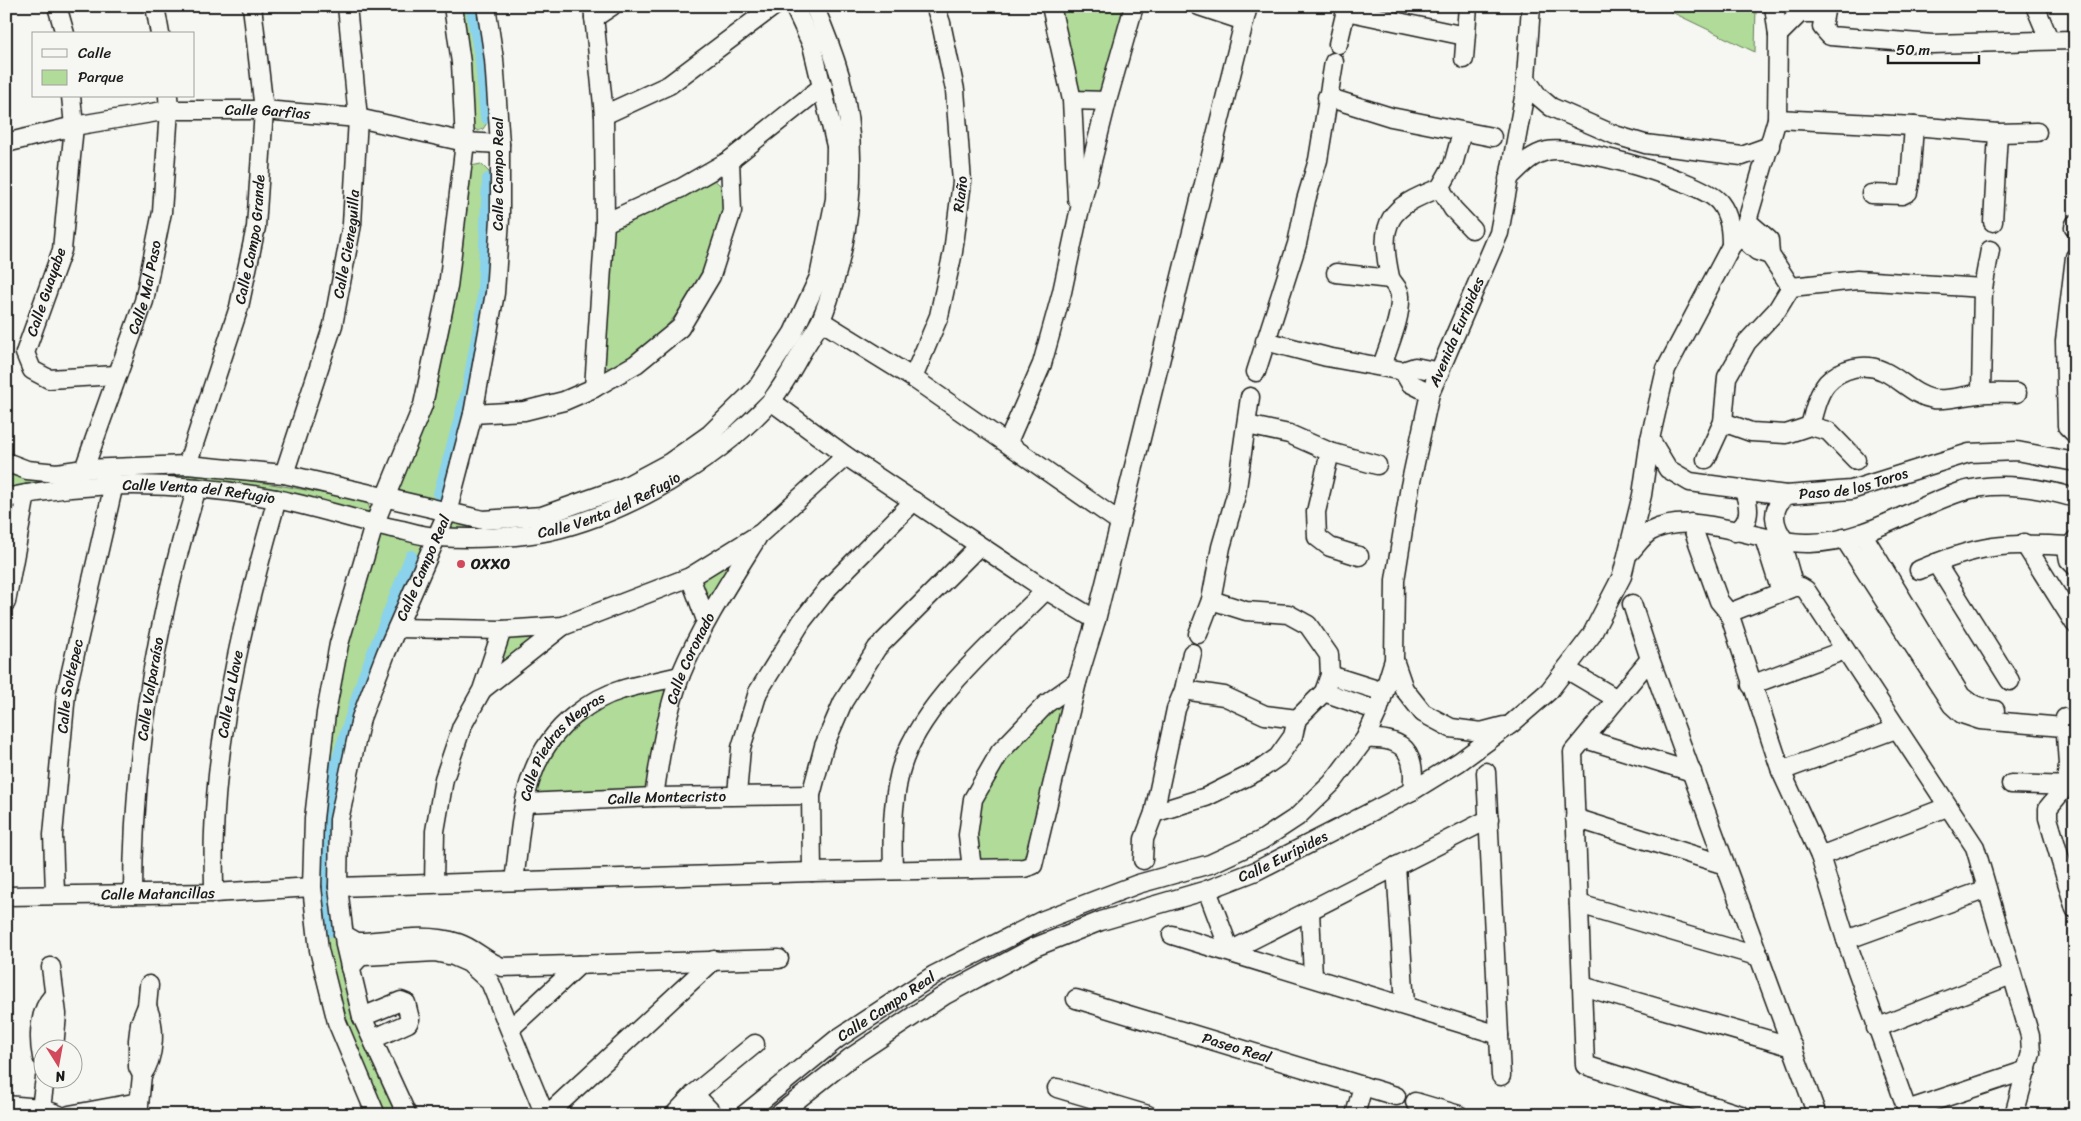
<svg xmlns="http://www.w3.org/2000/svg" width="2081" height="1121" font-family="Sriracha,sans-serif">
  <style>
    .green { fill: #b0db99; stroke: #667c5a }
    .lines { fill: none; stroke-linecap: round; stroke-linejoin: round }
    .canal { stroke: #8bd3ec; stroke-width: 12 }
    .minor-casing { stroke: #1c1c1c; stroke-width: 21 }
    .minor { stroke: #f6f6f2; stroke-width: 18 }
    .poi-dot { fill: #d1495b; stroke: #f6f6f2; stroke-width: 2 }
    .labels { text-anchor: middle; stroke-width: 4; stroke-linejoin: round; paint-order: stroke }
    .street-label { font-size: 15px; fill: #1c1c1c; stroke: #f6f6f2 }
    .poi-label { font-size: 15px; font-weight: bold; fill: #1c1c1c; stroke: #f6f6f2; text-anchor: start }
  </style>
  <rect width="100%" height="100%" fill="#f6f6f2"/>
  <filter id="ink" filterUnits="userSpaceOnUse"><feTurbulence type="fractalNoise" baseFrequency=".02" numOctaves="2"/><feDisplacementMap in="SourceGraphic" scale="10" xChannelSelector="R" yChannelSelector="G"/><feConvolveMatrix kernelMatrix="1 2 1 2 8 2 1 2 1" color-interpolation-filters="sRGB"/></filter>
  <g filter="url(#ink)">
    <path class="green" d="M458,6H475L484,61L489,120L483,129L478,131L469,126Z
      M794,6H814L851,144L821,321L771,401L667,483L547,531L435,537L386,653L339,820L345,945L407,1115H376L337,1022L312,887L326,713L374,525L435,537L447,513L542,516L669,463L757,388L819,277L836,146Z
      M1051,6H1134L1107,101L1072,100Z
      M1659,6H1756L1755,52Z
      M481,164L489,172L490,183L483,310L445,494L438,505L397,494L424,423L471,166Z
      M714,180C734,193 724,212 718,231C714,242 712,254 707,265C694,296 644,363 610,369L601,364L610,225L695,185Z
      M6,473C34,486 64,478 93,476C123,475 154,474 185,475C243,477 301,489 358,500L368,504L370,509L368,514L252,490L6,494Z
      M761,533L706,620L690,577Z
      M563,626L482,690L502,630Z
      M680,676L654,797L525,803L534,766L590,702Z
      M1077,682L1036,858L972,869L968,835L1000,752Z"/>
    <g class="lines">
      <path class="canal" d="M471,6L481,62L486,118
        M439,494L467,392L482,310L488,179
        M330,931L325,884V828L333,774L363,678L411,556"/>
      <g class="minor-casing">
        <g id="minor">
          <path d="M57,6L65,34"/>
          <path d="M155,6L160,34"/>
          <path d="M593,6L604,115L605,223L594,388"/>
          <path d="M1051,6L1072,100L1077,199"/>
          <path d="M1199,6L1244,21"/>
          <path d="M1826,6L1822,27L1830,36L1932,44L2072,40"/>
          <path d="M2035,6L2049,39"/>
          <path d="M1346,11L1465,36"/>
          <path d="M594,18L612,6"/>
          <path d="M1778,35L1800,13H1823"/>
          <path d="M1338,44L1347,6"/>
          <path d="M1464,59L1468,6"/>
          <path d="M1526,79L1538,96L1551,107L1615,135L1645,144L1742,156L1770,146"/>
          <path d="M71,96L74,126L62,250L25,353L32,370L49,379L116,375"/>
          <path d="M1327,97L1391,117L1492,137"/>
          <path d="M1072,100L1107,101"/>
          <path d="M604,115L669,85L774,6"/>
          <path d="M1777,119L1914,126L1998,133L2037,132"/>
          <path id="s1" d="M6,143L74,126L169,110H264L358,118L465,142L500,144"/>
          <path d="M1508,179C1520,167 1530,155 1547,151C1575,144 1703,181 1720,203C1730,216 1731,231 1731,246"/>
          <path d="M1440,188L1453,209L1472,229"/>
          <path d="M1871,194L1902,195L1908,192L1910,182L1914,126"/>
          <path d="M1747,221L1769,240L1770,255L1791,287"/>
          <path d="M1993,222L1998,133"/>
          <path d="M605,223L681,188L730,160L823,86"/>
          <path d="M2074,227L2075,224"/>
          <path d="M1740,236L1757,251L1770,255"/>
          <path d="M2075,257L2065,341L2067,426L2075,434"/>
          <path d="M1336,273L1390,279"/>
          <path d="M1791,287L1857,280L1983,288"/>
          <path d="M821,321L913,378L1120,522"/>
          <path d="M1265,341L1327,357L1403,371L1415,367L1440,372"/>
          <path d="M1382,366C1389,344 1401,319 1400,296C1400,288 1392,284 1390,277C1378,221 1389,207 1440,188L1453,165L1462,132"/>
          <path d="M1403,371L1410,383L1430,393"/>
          <path d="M1256,372L1297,244L1306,200L1318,160L1334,62"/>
          <path id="s2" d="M913,378L939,316L953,252L962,182L955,90L941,23L935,6"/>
          <path d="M1981,393L1983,288L1990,250"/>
          <path d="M771,401L846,456L1046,590L1096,620"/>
          <path d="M473,414L524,411L564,401L594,388L636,364L680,328L711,276L732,211L730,160"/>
          <path d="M1723,422L1751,432L1786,434L1810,426L1828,431L1856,460"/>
          <path d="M1247,425L1289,434L1330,452L1377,465"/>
          <path d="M1810,426C1814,412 1817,395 1827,383C1841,368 1865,362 1883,371C1901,379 1913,395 1933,399C1947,401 1965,395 1979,394C1991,392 2004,393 2017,393"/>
          <path id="s3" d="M1650,439L1668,469L1690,482L1786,495L1851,490L1969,453L2017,451L2075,462"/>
          <path d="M1008,442L1042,364L1062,292L1078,217L1107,101L1134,6"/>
          <path d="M1330,452L1316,512L1317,537L1330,547L1359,556"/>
          <path d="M1706,459L1723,422L1727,377L1747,342L1777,310L1791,287"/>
          <path d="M6,462L27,470L57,473L84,469L187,465L284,474L483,520L542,516L624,487L669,463L710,434L757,388L793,333L819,277L835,199L836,146L812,45L794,6"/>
          <path id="s4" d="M187,465L239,307L256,227L264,110L252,6"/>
          <path id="s5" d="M84,469L144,301L162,212L169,110L168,96"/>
          <path id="s6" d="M284,474L333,325L352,224L358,118L347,6"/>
          <path id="s7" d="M6,498C95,479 186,482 276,499C318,507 359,522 402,530C413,533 426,537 438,537C470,539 518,538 549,531C626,514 717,460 770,402C783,387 793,367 803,350C809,340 817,329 822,318C851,243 861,155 840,76C833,52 824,29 814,6"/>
          <path d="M1691,523L1719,601L1729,613L1781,771L1820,856L1846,940L1909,1115"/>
          <path d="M1735,532C1752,522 1750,506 1743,489"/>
          <path d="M1862,533L1961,696C1971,705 1981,709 1995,710"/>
          <path d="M1764,538L1781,592"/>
          <path d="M1844,538L1952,705L1962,714L1980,720L2075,728"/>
          <path d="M2075,540L2067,550L2069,560L2075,566"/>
          <path d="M1781,541L1794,587"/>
          <path d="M1785,541C1773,525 1770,509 1786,495"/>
          <path d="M2024,543L2075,624"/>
          <path d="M1630,552C1636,546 1643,535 1651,531C1695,508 1761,545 1810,543C1865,542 1909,509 1960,492C1997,480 2038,487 2075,498"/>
          <path d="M1936,563L2010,681"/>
          <path d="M1919,570C1977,545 2006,542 2068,546"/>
          <path d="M690,577L706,620"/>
          <path d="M6,602L26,494"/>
          <path d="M1632,604L1650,659L1817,1115"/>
          <path d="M1729,613L1794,587H1801L1806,590L1975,847L2030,1036L2031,1053L2014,1115"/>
          <path d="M397,628L502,630L563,626L690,577L761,533L846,456"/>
          <path d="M1198,634L1211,600L1221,547L1236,495L1250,397"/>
          <path d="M1650,659L1573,752L1585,1065L1741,1115"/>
          <path d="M1394,660L1404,689L1423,713L1451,728L1481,732L1504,726"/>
          <path d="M1566,669L1617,699"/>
          <path d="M1330,675L1384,692"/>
          <path d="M1751,685L1845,650"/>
          <path d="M483,689L563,626"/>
          <path d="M1184,690L1224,696L1265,715L1297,719"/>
          <path d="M1324,692L1378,711"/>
          <path d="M2065,718L2068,765L2066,786L2048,808V818L2075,909"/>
          <path d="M1365,739C1404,737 1417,752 1412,791"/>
          <path d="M1585,739L1692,772"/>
          <path d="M1781,771L1896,729"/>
          <path d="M1486,772L1501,1076"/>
          <path d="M2011,784L2073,786"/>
          <path d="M737,795L741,748L758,692L802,621L828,588L914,501"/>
          <path id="s8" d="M654,797C660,756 666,713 681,674C701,626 729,583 757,538"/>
          <path id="s9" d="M525,803L654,797L811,795"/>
          <path d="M1154,813L1206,797L1258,771L1278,757L1293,736L1297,719L1324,692L1330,675L1329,655L1308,625L1288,614L1246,611L1211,600"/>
          <path d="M1575,818L1725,865"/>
          <path d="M1820,856L1947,807"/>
          <path d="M1143,860L1144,839L1154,813L1176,709L1184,690L1192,653"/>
          <path d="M1396,866L1405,1005"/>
          <path d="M972,869L968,835L973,799L1000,752L1046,704L1077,682"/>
          <path d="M893,870C892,837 892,805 900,772C917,705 998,639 1046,590"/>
          <path d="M812,872L811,795L824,746L843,702L877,648L979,546"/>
          <path id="s10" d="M514,881C523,817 520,759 575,715C589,704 603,695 621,690C640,684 661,681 680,676"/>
          <path d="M434,883L435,831L444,779L462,726L482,690L502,630"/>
          <path d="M338,887L812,872L1024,868L1033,865L1077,682L1096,620L1248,6"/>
          <path d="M1207,890L1230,951"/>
          <path id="s11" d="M55,893L53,835L66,693L114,484"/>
          <path id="s12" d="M214,893C214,873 213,852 214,832C218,719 246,608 277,499"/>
          <path id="s13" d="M133,894C133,755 156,620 197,488"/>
          <path id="s14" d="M6,896L214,893L312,887"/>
          <path d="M1579,904L1760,957"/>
          <path d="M1310,911L1313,977"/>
          <path d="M343,934L357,942H364C394,940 428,933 458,943C474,948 486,962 502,967L779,959"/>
          <path d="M1172,935L1499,1035"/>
          <path d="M1846,940L1987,889"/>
          <path d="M1230,951L1489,819"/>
          <path d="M51,967L57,1014L54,1048"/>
          <path d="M350,968L359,958L364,956L435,952L453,956L469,963L490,982L545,1115"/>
          <path d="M1582,986L1793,1047"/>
          <path id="s15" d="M1076,999L1396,1096"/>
          <path d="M362,1017L401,1001L406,1003L410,1019L408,1023L373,1039"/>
          <path d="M511,1028L579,965"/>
          <path d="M1876,1028L2011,975"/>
          <path d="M42,1057C38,1037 39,1011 53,996"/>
          <path d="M142,1075C155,1056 156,1028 147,1006"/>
          <path d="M1057,1088L1148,1115"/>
          <path d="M694,1094L714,1115"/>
          <path d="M1415,1102L1459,1115"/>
          <path d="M6,1105L41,1108L59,1115"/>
          <path d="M41,1108L45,1078"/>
          <path d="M1907,1110L2027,1070"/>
          <path d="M69,1115L139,1102"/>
          <path d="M138,1115L142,1075L138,1067V1040L140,1023L147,1006L149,985"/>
          <path d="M376,1115L337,1022L319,950L312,887L314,819L326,713L339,644L374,525L423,405L448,287L465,142L461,63L453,6"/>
          <path id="s16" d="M407,1115L362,1017L345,945L338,887L339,820L361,718L386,653L447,513L473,414L495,293L500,219V144L494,59L486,6"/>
          <path d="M547,1115L714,960"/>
          <path d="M674,1115L694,1094L755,1044"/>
          <path id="s17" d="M744,1115L837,1039L934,975L1041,921L1138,884L1210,864L1262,840L1297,817L1332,783L1365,739L1378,711L1394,660L1395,580L1410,486L1430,393L1499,233L1525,92L1531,6"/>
          <path id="s18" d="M778,1115L850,1058L945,995L1035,947L1101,921L1207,890L1256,871L1412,791L1459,762L1511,724L1549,691L1591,636L1622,576L1642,495L1650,439L1666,369L1731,246L1740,236L1747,221L1777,119L1778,35L1774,6"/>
          <path d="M1355,1115L1363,1086"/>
        </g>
      </g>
      <use href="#minor" class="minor"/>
    </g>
  </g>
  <circle class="poi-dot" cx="461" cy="564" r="5"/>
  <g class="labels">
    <g class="street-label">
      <text dy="5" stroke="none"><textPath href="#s1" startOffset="265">Calle Garfias</textPath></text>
      <text transform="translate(498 174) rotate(-90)" y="5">Calle Campo Real</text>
      <text dy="5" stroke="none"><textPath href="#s2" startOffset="191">Riaño</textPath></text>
      <text dy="5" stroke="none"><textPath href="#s4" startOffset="235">Calle Campo Grande</textPath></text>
      <text dy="5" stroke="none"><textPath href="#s6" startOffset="239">Calle Cieneguilla</textPath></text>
      <text dy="5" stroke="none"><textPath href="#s5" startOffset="192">Calle Mal Paso</textPath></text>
      <text transform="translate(46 292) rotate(-71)" y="5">Calle Guayabe</text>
      <text dy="5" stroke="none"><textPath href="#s17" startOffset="1159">Avenida Euripides</textPath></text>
      <text dy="5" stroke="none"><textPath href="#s3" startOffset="226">Paso de los Toros</textPath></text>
      <text dy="5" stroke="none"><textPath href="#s7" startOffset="194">Calle Venta del Refugio</textPath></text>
      <text dy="5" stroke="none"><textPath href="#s7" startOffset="615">Calle Venta del Refugio</textPath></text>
      <text dy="5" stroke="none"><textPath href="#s16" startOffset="574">Calle Campo Real</textPath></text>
      <text dy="5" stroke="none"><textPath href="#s8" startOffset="144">Calle Coronado</textPath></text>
      <text dy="5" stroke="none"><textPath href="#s11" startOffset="208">Calle Soltepec</textPath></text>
      <text dy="5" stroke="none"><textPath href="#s13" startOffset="206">Calle Valparaíso</textPath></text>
      <text dy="5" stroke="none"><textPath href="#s12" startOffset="200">Calle La Llave</textPath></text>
      <text dy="5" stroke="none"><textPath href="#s10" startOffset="149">Calle Piedras Negras</textPath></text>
      <text dy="5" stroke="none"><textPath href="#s9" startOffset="142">Calle Montecristo</textPath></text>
      <text dy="5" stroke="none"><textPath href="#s18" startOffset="572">Calle Eurípides</textPath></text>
      <text dy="5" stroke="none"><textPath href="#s14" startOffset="152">Calle Matancillas</textPath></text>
      <text dy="5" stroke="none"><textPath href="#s17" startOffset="179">Calle Campo Real</textPath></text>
      <text dy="5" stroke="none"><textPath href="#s15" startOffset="168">Paseo Real</textPath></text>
    </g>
    <g class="poi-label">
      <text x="471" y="569">OXXO</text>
    </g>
  </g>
  <rect width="2081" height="1121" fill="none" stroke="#f6f6f2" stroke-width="25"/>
  <rect x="12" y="12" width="2056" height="1096" fill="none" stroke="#1c1c1c" stroke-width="2" filter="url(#ink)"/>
  <rect x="32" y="32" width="162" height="65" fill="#f6f6f2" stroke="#9f9f9c"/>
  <rect x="42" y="49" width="25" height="8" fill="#f6f6f2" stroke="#9f9f9c"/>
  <text x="78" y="58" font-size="15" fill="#1c1c1c">Calle</text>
  <rect x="42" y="70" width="25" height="15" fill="#b0db99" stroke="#9f9f9c"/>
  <text x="78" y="82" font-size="15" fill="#1c1c1c">Parque</text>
  <g transform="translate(58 1064) rotate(169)"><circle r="24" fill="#f6f6f2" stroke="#9f9f9c"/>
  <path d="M0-4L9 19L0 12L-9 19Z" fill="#d1495b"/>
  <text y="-8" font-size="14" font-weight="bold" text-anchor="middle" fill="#1c1c1c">N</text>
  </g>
  <path d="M1888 55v8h91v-8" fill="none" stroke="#1c1c1c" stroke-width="2.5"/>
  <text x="1896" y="55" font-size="15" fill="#1c1c1c" stroke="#f6f6f2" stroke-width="4" paint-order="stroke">50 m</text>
</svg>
